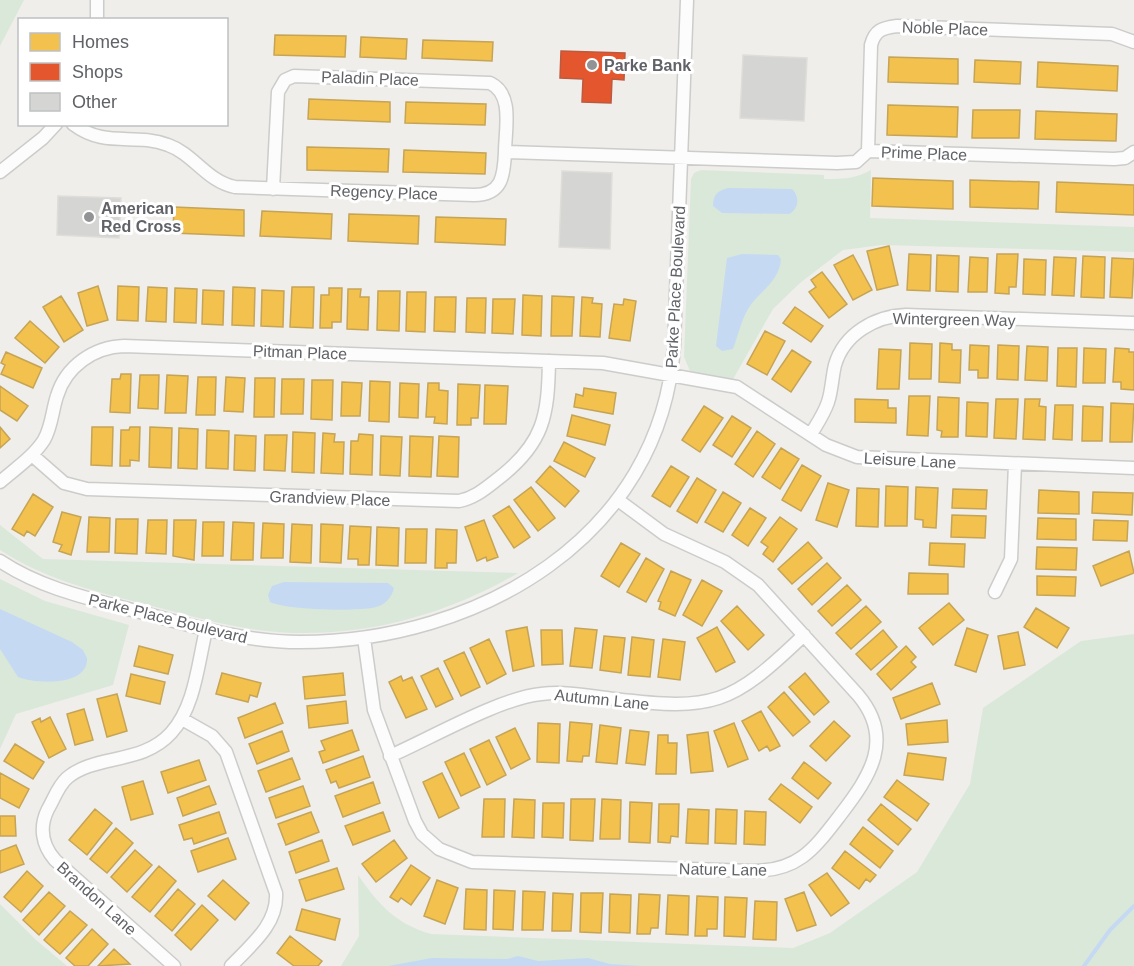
<svg xmlns="http://www.w3.org/2000/svg" width="1134" height="966" font-family="Helvetica,sans-serif">
  <style>
    .green { fill: #dae8d9 }
    .water { fill: #c5daf2 }
    .homes { fill: #f2c14e; stroke: #c6a456; stroke-width: 1.5 }
    .shops { fill: #e4572e; stroke: #bc5a3f; stroke-width: 1.5 }
    .lines { fill: none; stroke-linecap: round; stroke-linejoin: round }
    .stream { stroke: #c5daf2; stroke-width: 4 }
    .building { fill: #d5d5d3; stroke: #deddd9; stroke-width: 1.5 }
    .minor-casing { stroke: #cccccb; stroke-width: 15 }
    .minor { stroke: #fdfcfc; stroke-width: 12 }
    .poi-dot { fill: #929395; stroke: #fff; stroke-width: 2 }
    .labels { text-anchor: middle; stroke-width: 6; stroke-linejoin: round; paint-order: stroke }
    .street-label { font-size: 16px; fill: #606267; stroke: #fff }
    .poi-label { font-size: 16px; font-weight: bold; fill: #606267; stroke: #fff; text-anchor: start }
  </style>
  <rect width="100%" height="100%" fill="#efeeea"/>
  <path class="green" d="M0,0H24L0,46Z
    M701,170L824,175V179C842,179 855,179 871,170L870,218L1134,227V252L882,245L843,250L800,283L773,309L732,381L690,371L684,357L691,179L694,173Z
    M0,525L43,559L518,573C438,620 344,643 251,629C213,623 177,612 140,603C90,590 43,578 0,550Z
    M0,579L45,601L129,625L113,685L16,714L0,749Z
    M1134,634V966H341L359,936L358,875C378,904 396,924 431,934L793,948L830,933L917,872L970,784L983,708L1081,641Z
    M0,904L35,939L67,966H0Z"/>
  <path class="water" d="M728,188L792,189C800,196 799,209 789,214L722,213L713,206C713,195 717,191 728,188Z
    M742,254L778,255L781,259C779,283 760,290 748,309C741,321 738,336 733,349L722,351L716,346L727,258Z
    M284,582L388,583L394,588C392,597 385,605 376,607C358,612 286,610 270,602L268,595L272,586Z
    M0,609L72,642L83,650L87,658C89,687 35,684 18,677L0,649Z
    M518,956L538,961L588,958L610,964L641,966H388L432,958L507,959Z"/>
  <path class="homes" d="M275,35L346,36L345,57L274,55Z
    M361,37L407,39L406,59L360,57Z
    M423,40L493,42L492,61L422,58Z
    M889,57L958,59V84L888,82Z
    M975,60L1021,62L1020,84L974,82Z
    M1038,62L1118,66L1117,91L1037,87Z
    M309,99L390,102V122L308,119Z
    M406,102L486,104L485,125L405,123Z
    M888,105L958,107L957,137L887,135Z
    M973,110H1020L1019,138H972Z
    M1036,111L1117,114L1116,141L1035,139Z
    M307,147L389,149L388,172L307,170Z
    M404,150L486,153L485,174L403,172Z
    M873,178L953,181V209L872,206Z
    M970,180L1039,182L1038,209L970,207Z
    M1057,182L1134,185V215L1056,212Z
    M174,207L244,210V236L173,233Z
    M262,211L332,214L331,239L260,236Z
    M349,214L419,216L418,244L348,241Z
    M436,217L506,219L505,245L435,242Z
    M889,246L898,285L877,290L867,251Z
    M909,254L931,255L930,291L907,290Z
    M997,254H1018L1016,287H1009V294L995,293Z
    M853,255L872,290L853,300L834,265Z
    M937,255L959,256L958,292L936,291Z
    M1083,256L1105,257L1104,298L1081,297Z
    M970,257L988,258L987,292H968Z
    M1054,257L1076,258L1074,296L1052,295Z
    M1112,258L1134,259L1132,298L1110,297Z
    M1024,259L1046,260L1045,295L1023,294Z
    M822,272L847,304L829,318L809,292L816,287L811,280Z
    M98,286L108,320L87,326L78,293Z
    M118,286L139,287L138,321L117,320Z
    M148,287L167,288L166,322L146,321Z
    M233,287L255,288L254,326L232,325Z
    M292,287H314L313,328L290,327Z
    M175,288L197,289L196,323L174,322Z
    M329,288H342L341,322H332V328H320L321,295H329Z
    M348,289H361L360,297H369L368,330L347,329Z
    M203,290L224,291L223,325L202,324Z
    M262,290L284,291L283,327L261,326Z
    M378,291H400L399,331L377,330Z
    M407,292H426L425,332L406,331Z
    M523,295L542,296L541,336L522,335Z
    M61,296L83,330L64,342L43,307Z
    M552,296L574,297L572,336H551Z
    M435,297H456L455,332L434,331Z
    M582,297L593,298L592,303L602,304L600,337L580,336Z
    M467,298H486L485,333L466,332Z
    M493,299H515L513,334L492,333Z
    M624,299L636,301L630,341L609,338L614,304L623,305Z
    M795,307L823,326L811,342L783,323Z
    M30,321L59,347L45,363L15,338Z
    M765,331L785,341L767,375L747,364Z
    M910,343L932,344L931,379H909Z
    M940,343L952,344V350H961L960,383L939,382Z
    M970,345L989,346L988,378H978V370H969Z
    M998,345L1019,346L1018,380L997,379Z
    M1027,346L1048,347L1047,381L1025,380Z
    M1058,348H1077L1076,387L1057,386Z
    M1084,348L1106,349L1105,383H1083Z
    M1115,348L1129,349V352H1134V390L1121,389V382H1113Z
    M879,349L901,350L899,389H877Z
    M792,350L811,362L791,392L772,379Z
    M6,352L42,368L33,388L1,374L5,365L1,363Z
    M121,374H131L130,413L110,412L112,379H120Z
    M140,375H159L158,409L138,408Z
    M167,375L188,376L186,413H165Z
    M198,377H216L215,415H196Z
    M226,377L245,378L243,412L224,411Z
    M255,378H275L274,417H254Z
    M282,379H304L303,414H281Z
    M312,380H333L332,420L311,419Z
    M370,381L390,382L389,422L369,421Z
    M342,382L362,383L360,416H341Z
    M400,383L419,384L418,418L399,417Z
    M428,383H439V390L448,391L447,424L434,423L435,417H426Z
    M458,384L480,385L478,418H471V425H457Z
    M485,385L508,386L506,424H484Z
    M0,386L28,406L17,421L0,410Z
    M584,388L616,393L613,414L574,407L576,394L583,396Z
    M909,396H930L928,436L907,435Z
    M938,397L959,398L958,437H941L942,431L937,430Z
    M855,399L888,400V408H896V423L855,422Z
    M996,399H1018L1016,439L994,438Z
    M1025,399H1040L1039,406L1046,407L1045,440L1023,439Z
    M967,402L988,403L987,437L966,436Z
    M1111,403L1134,404L1132,442H1110Z
    M1055,405H1073L1072,440L1053,439Z
    M704,406L723,418L700,452L682,440Z
    M1083,406L1103,407L1102,441H1082Z
    M572,415L610,425L605,445L567,436Z
    M732,416L751,428L732,457L713,445Z
    M0,427L10,439L0,448Z
    M92,427H113L112,466L91,465Z
    M130,427H140L139,461L130,460V466H120L121,430H129Z
    M150,427L172,428L171,468L149,467Z
    M179,428L198,429L197,469L178,468Z
    M207,430L229,431L228,469L206,468Z
    M757,431L775,444L753,477L735,464Z
    M293,432L315,433L314,473L292,472Z
    M323,433L335,434L334,442H344L343,474L321,473Z
    M359,434L373,435L372,475L350,474L351,441H358Z
    M235,435L256,436L255,471L234,470Z
    M265,435H287L285,471L264,470Z
    M381,436L402,437L400,476L380,475Z
    M410,436L433,437L431,477L409,476Z
    M439,436L459,437L458,477L437,476Z
    M564,442L595,458L585,477L554,461Z
    M781,448L799,459L780,489L762,477Z
    M802,465L821,476L801,511L782,500Z
    M550,466L579,491L565,507L536,482Z
    M671,466L689,477L670,507L652,496Z
    M697,478L716,490L697,523L677,511Z
    M828,483L849,490L837,527L816,520Z
    M886,486L908,487L907,526H885Z
    M531,487L555,518L538,531L514,500Z
    M916,487L938,488L936,528L923,527V520L915,519Z
    M857,488L879,489L878,527L856,526Z
    M953,489L987,490L986,509L952,508Z
    M1039,490L1079,492V514L1038,513Z
    M723,492L741,503L723,532L705,522Z
    M1093,492L1133,493L1132,515L1092,513Z
    M33,494L53,507L35,536L27,531L24,536L12,529Z
    M509,506L530,537L514,548L493,516Z
    M750,508L766,518L748,546L732,535Z
    M62,512L81,517L71,555L59,551L62,545L53,542Z
    M952,515L986,516L985,538L951,537Z
    M89,517L110,518L109,552H87Z
    M780,517L797,529L773,562L763,554L768,547L761,542Z
    M1038,518L1076,519V540L1037,539Z
    M116,519H138L137,554L115,553Z
    M148,520H167L166,554L146,553Z
    M174,520H196L194,560L173,556Z
    M484,520L498,557L487,561L486,557L477,561L465,527Z
    M1094,520L1128,521L1127,541L1093,540Z
    M203,522H224L223,556H202Z
    M233,522L254,523L253,560H231Z
    M263,523L284,524L283,558H261Z
    M292,524L312,525L311,563L290,562Z
    M321,524L343,525L341,563L320,562Z
    M350,526L371,527L369,565H358V559H348Z
    M377,527L399,528L398,566L376,565Z
    M406,529H427L426,563H405Z
    M436,529L457,530L456,563H447V568H435Z
    M808,542L822,558L792,584L778,569Z
    M621,543L640,554L619,587L601,576Z
    M930,543L965,544L964,567L929,565Z
    M1037,547L1077,548L1076,570L1036,569Z
    M1129,551L1134,573L1101,586L1093,566Z
    M646,558L664,569L646,602L627,592Z
    M827,563L841,578L812,605L798,589Z
    M671,571L691,580L675,616L659,609L661,602L658,601Z
    M909,573L948,574V594H908Z
    M1037,576L1076,577L1075,596L1037,595Z
    M702,580L722,591L702,626L683,615Z
    M847,585L861,600L832,626L818,611Z
    M949,603L964,620L933,645L919,628Z
    M737,606L764,635L748,650L721,621Z
    M866,606L881,622L851,649L836,633Z
    M1036,608L1069,628L1057,648L1024,627Z
    M527,627L534,666L513,671L506,631Z
    M717,627L735,662L716,672L697,638Z
    M575,628L597,630L592,668L570,666Z
    M967,628L988,635L976,672L955,665Z
    M541,630H562L563,664L542,665Z
    M883,630L897,647L871,670L856,654Z
    M1018,632L1025,665L1004,669L998,636Z
    M604,636L625,638L621,673L600,670Z
    M632,637L654,640L650,677L628,675Z
    M489,639L506,674L487,684L470,648Z
    M663,639L685,642L680,680L658,677Z
    M139,646L173,655L168,674L134,666Z
    M906,646L916,657L911,662L916,667L891,690L877,674Z
    M464,652L480,687L461,696L444,661Z
    M438,668L453,699L436,707L421,676Z
    M222,673L261,683L257,697L250,695L248,702L216,694Z
    M343,673L345,695L305,699L303,677Z
    M805,673L829,702L814,715L789,687Z
    M131,674L165,682L160,704L126,696Z
    M401,676L403,681L412,677L427,709L406,718L389,682Z
    M932,683L940,704L901,719L893,698Z
    M784,692L810,722L793,736L768,707Z
    M117,694L127,731L107,737L97,699Z
    M346,701L348,723L309,728L307,706Z
    M275,703L283,723L245,738L238,718Z
    M84,709L93,740L75,745L67,714Z
    M761,711L780,746L770,751L767,746L759,751L742,721Z
    M50,717L66,749L49,758L32,722L40,718L41,722Z
    M947,720L948,742L908,745L906,724Z
    M834,721L850,736L826,761L810,746Z
    M570,722L592,724L589,756H583L582,762L567,761Z
    M538,723L560,724L559,763L537,762Z
    M734,723L748,759L728,767L714,731Z
    M600,725L621,728L617,764L596,762Z
    M515,728L530,759L511,769L496,737Z
    M352,730L359,750L323,763L319,752L325,750L321,741Z
    M630,730L649,732L645,765L626,763Z
    M282,731L289,751L257,764L249,744Z
    M708,732L713,771L691,773L687,735Z
    M658,735H668V743H677L676,774H656Z
    M489,740L506,775L487,785L470,749Z
    M15,744L44,762L33,779L4,761Z
    M464,753L480,787L461,796L445,762Z
    M908,753L946,758L943,780L904,775Z
    M363,756L370,777L339,788L336,781L331,783L326,770Z
    M292,758L300,779L266,792L258,771Z
    M199,760L206,780L168,793L161,772Z
    M804,762L831,783L818,799L792,778Z
    M0,773L29,789L19,808L0,798Z
    M442,773L459,808L439,818L423,782Z
    M897,780L929,804L917,821L884,797Z
    M143,781L153,814L131,820L122,787Z
    M373,782L380,803L343,817L335,796Z
    M781,784L812,807L800,823L769,799Z
    M209,786L216,804L183,816L177,798Z
    M303,786L310,806L276,818L269,798Z
    M484,799H505L504,837H482Z
    M514,799L535,800L534,838L512,837Z
    M571,799H595L593,841L570,840Z
    M602,799L621,800L620,839H600Z
    M630,802L652,803L650,843L629,842Z
    M543,803H564L563,838L542,837Z
    M659,804H679L678,837L671,836L670,843L658,842Z
    M881,804L911,829L898,845L868,820Z
    M95,809L112,823L87,855L69,840Z
    M688,809L709,810L708,844L686,843Z
    M716,809L737,810L736,844L715,843Z
    M745,811L766,812L765,845L744,844Z
    M219,812L226,833L194,844L192,838L184,840L179,825Z
    M311,812L319,832L286,845L278,824Z
    M383,812L390,831L353,845L345,826Z
    M0,816H15L16,836H0Z
    M863,827L893,851L880,868L850,844Z
    M116,828L133,843L107,873L90,859Z
    M228,838L236,859L198,872L191,851Z
    M322,840L329,861L296,873L289,852Z
    M394,840L407,858L376,882L362,864Z
    M16,845L24,864L0,873V851Z
    M135,850L152,865L127,892L111,877Z
    M845,851L876,875L870,882L866,879L859,889L832,868Z
    M411,865L430,878L411,905L401,898L398,902L390,897Z
    M159,866L176,881L150,912L132,897Z
    M337,868L344,889L306,901L299,880Z
    M27,871L43,886L21,912L4,897Z
    M827,873L849,903L831,916L809,885Z
    M223,880L249,903L235,920L208,896Z
    M437,880L458,888L445,924L424,916Z
    M178,889L195,904L172,931L155,916Z
    M466,889L487,890L486,930L464,929Z
    M494,890L515,891L513,930L493,929Z
    M523,891L545,892L543,930H522Z
    M49,892L65,906L39,935L23,920Z
    M804,892L816,925L797,931L785,899Z
    M553,893L573,894L571,931H552Z
    M581,893H603L601,933L580,932Z
    M610,894L631,895L630,933L609,932Z
    M639,894L660,895L658,928H651L650,934H637Z
    M668,895L689,896L688,935L666,934Z
    M697,896L718,897L717,929H707V936H695Z
    M725,897L747,898L745,937L724,936Z
    M755,901L777,902L776,940L753,939Z
    M202,905L218,920L191,950L175,935Z
    M302,909L340,919L335,940L296,930Z
    M70,911L87,925L60,954L44,940Z
    M92,929L108,944L88,966H75L66,958Z
    M290,936L322,961L318,966H294L277,953Z
    M114,949L130,964L98,966Z"/>
  <path class="shops" d="M561,51L625,53L624,80L612,79L611,103L582,102L583,79L560,78Z"/>
  <g class="lines">
    <path class="stream" d="M1084,966L1110,930L1134,906"/>
  </g>
  <path class="building" d="M743,55L807,58L804,121L740,118Z
    M562,171L612,173L610,249L559,247Z
    M58,196L121,198L119,238L57,235Z"/>
  <g class="lines">
    <g class="minor-casing">
      <path id="minor" d="M97,20V0
        M73,124C106,149 134,132 168,145C194,154 206,181 235,187L474,195C502,195 504,176 505,152L837,163L856,162L868,151L1114,159L1125,158L1134,152
        M868,151L871,45C875,30 882,28 897,26L1112,34L1134,42
        M0,172L43,138L56,124
        M273,189L278,92L285,80L294,76L490,83C514,94 505,130 505,152
        M811,434C817,424 824,414 828,402C832,390 832,377 835,365C844,334 875,316 906,315L1134,323
        M32,455L64,483L87,489L459,501C475,498 486,488 499,478C544,443 548,416 549,361
        M0,482C15,469 33,457 44,440C52,426 52,411 57,396C66,366 94,347 124,346L603,363L737,387L826,445L857,457L1134,468
        M0,561C42,589 91,599 140,612C192,626 245,642 300,642C477,642 661,538 674,346L687,0
        M995,592L1011,559L1015,464
        M364,638L374,710L415,821L422,834L439,849L472,862L752,871C799,871 814,849 841,814C870,776 895,739 858,695L758,585L725,562L664,534L618,500
        M182,719L212,736L226,752L276,893C278,924 251,945 231,966
        M390,756C431,738 500,698 541,694C565,691 590,696 614,699C714,711 731,705 804,635
        M174,966L55,860C42,845 39,827 48,809C54,799 58,786 67,778C95,754 142,765 171,733C195,707 198,663 206,630"/>
    </g>
    <use href="#minor" class="minor"/>
  </g>
  <g class="poi-dot">
    <circle cx="592" cy="65" r="6"/>
    <circle cx="89" cy="217" r="6"/>
  </g>
  <g class="labels">
    <g class="street-label">
      <text transform="translate(945 28) rotate(2)" y="6">Noble Place</text>
      <text transform="translate(370 78) rotate(2)" y="6">Paladin Place</text>
      <text transform="translate(924 153) rotate(2)" y="6">Prime Place</text>
      <text transform="translate(384 192) rotate(2)" y="6">Regency Place</text>
      <text transform="translate(675 287) rotate(-87)" y="6">Parke Place Boulevard</text>
      <text transform="translate(954 319) rotate(1)" y="6">Wintergreen Way</text>
      <text transform="translate(300 352) rotate(2)" y="6">Pitman Place</text>
      <text transform="translate(910 460) rotate(3)" y="6">Leisure Lane</text>
      <text transform="translate(330 498) rotate(2)" y="6">Grandview Place</text>
      <text transform="translate(168 618) rotate(14)" y="6">Parke Place Boulevard</text>
      <text transform="translate(602 699) rotate(6)" y="6">Autumn Lane</text>
      <text transform="translate(723 869) rotate(1)" y="6">Nature Lane</text>
      <text transform="translate(97 898) rotate(42)" y="6">Brandon Lane</text>
    </g>
    <g class="poi-label">
      <text x="604" y="71">Parke Bank</text>
      <text x="101" y="214">American<tspan x="101" dy="18">Red Cross</tspan></text>
    </g>
  </g>
  <rect x="18" y="18" width="210" height="108" fill="#ffffff" stroke="#bfc0c2" stroke-width="1.5"/>
  <rect x="30" y="33" width="30" height="18" fill="#f2c14e" stroke="#bfc0c2" stroke-width="1.5"/>
  <text x="72" y="48" font-size="18" fill="#606267">Homes</text>
  <rect x="30" y="63" width="30" height="18" fill="#e4572e" stroke="#bfc0c2" stroke-width="1.5"/>
  <text x="72" y="78" font-size="18" fill="#606267">Shops</text>
  <rect x="30" y="93" width="30" height="18" fill="#d5d5d3" stroke="#bfc0c2" stroke-width="1.5"/>
  <text x="72" y="108" font-size="18" fill="#606267">Other</text>
</svg>
